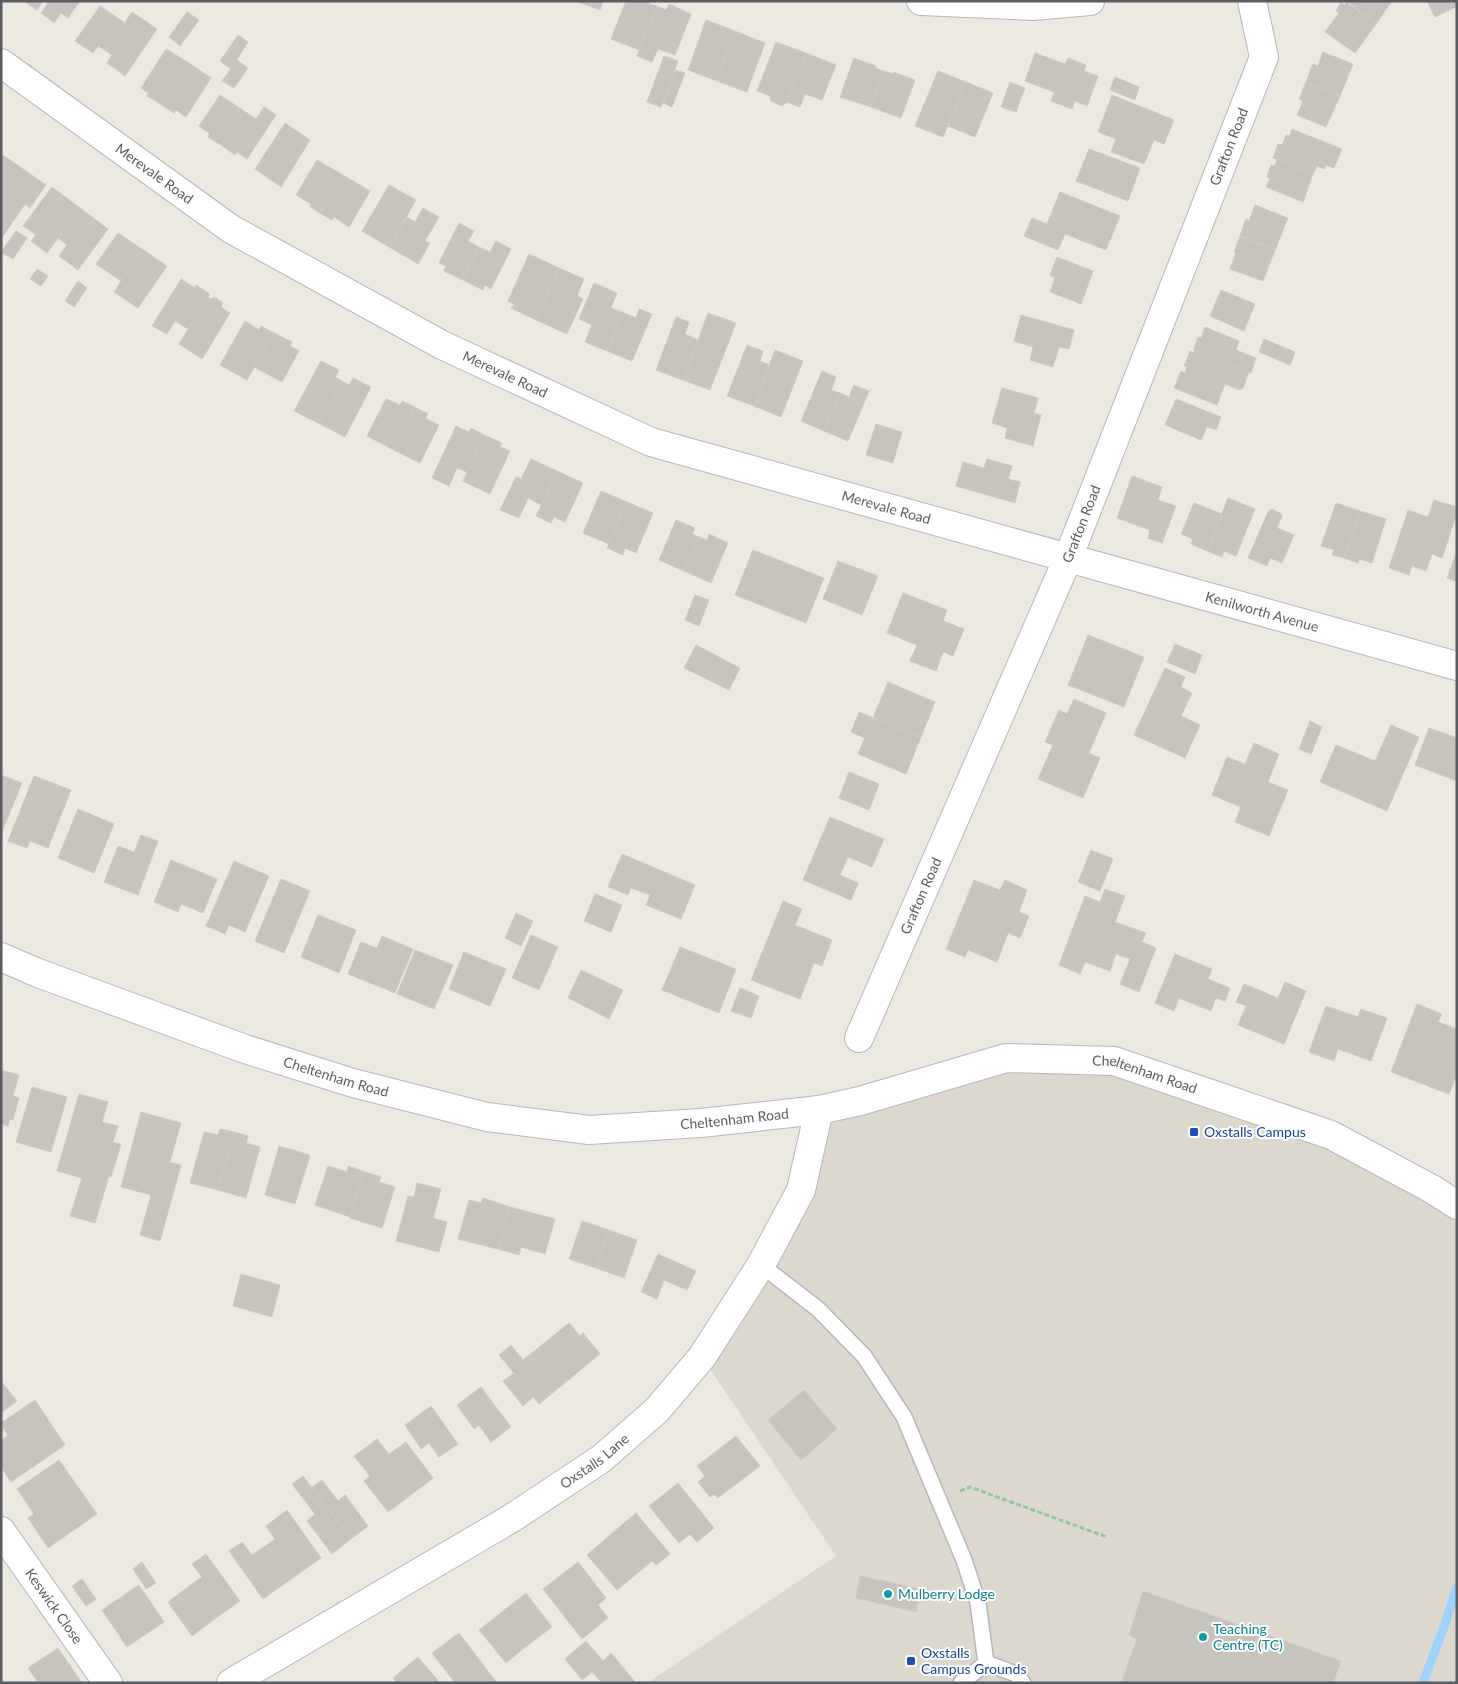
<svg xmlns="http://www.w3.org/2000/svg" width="1458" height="1684" font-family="Lato,sans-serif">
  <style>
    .education { fill: #dcd8ce }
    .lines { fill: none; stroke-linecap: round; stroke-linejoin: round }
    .stream { stroke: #9ed3fe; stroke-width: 9 }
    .building { fill: #c6c4bd; stroke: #d0cbbe }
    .lane-casing { stroke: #b3b6bb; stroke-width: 18 }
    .street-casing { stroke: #b3b6bb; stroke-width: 30 }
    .secondary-casing { stroke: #b4b7bd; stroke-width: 30 }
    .path { stroke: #95c4a3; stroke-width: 3; stroke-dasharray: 5 2.5; stroke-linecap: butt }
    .lane { stroke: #fff; stroke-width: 15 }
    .street { stroke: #fff; stroke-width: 28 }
    .secondary { stroke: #fff; stroke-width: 28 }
    .transit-dot { fill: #1a4fb4; stroke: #fff; stroke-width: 2 }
    .culture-dot { fill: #0f9aa8; stroke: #fff; stroke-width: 2 }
    .labels { text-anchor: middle; stroke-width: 4; stroke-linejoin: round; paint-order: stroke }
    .street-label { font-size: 14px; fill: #595c61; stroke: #fff }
    .transit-label { font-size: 14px; fill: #164399; stroke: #fff; text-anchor: start }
    .culture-label { font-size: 14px; fill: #0d838f; stroke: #fff; text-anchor: start }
  </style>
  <rect width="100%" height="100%" fill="#ece9e0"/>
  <path class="education" d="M1006,1058L1114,1061L1331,1135L1457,1205V1683H647L836,1556L702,1357L761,1265L819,1110Z"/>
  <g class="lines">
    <path class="stream" d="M1423,1683L1446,1621L1457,1587"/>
  </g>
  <path class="building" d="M24,1H43L37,10Z
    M46,1H80L68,18L61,13L54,23L41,13L48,3Z
    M575,1H603L600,10Z
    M626,1H650L649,4L657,6L639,50L611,39Z
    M1347,1H1392L1376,24Z
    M1427,1H1447L1451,9L1435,17Z
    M1447,1H1457V7L1451,9Z
    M1341,2L1345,5L1346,2L1376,24L1355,53L1325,32L1339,13L1336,11Z
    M669,4L691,14L675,55L658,49L652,62L637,56L657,6L666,10Z
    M100,6L125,23L106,51L98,46L93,53L75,41Z
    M132,12L157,29L125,76L107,63L112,55L106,51Z
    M187,12L199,20L180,46L169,37Z
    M706,20L735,31L717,81L688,70Z
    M735,31L765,43L747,92L717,81Z
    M238,35L248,42L231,69L220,61Z
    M776,42L806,53L787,102L782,106L771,101L770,96L757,91Z
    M166,49L189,63L162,105L147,96L148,93L141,88Z
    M1323,52L1353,64L1340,96L1306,82L1313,64L1318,66Z
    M806,53L836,65L822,100L805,94L800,107L787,102Z
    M1035,53L1065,64L1068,58L1086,65L1084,71L1098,76L1087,106L1075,101L1072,109L1051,101L1054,92L1025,81Z
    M664,56L678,61L661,107L647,102Z
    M854,58L876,66L875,68L884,71L871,107L840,97Z
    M237,60L248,68L234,88L222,81Z
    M189,63L211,78L186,117L176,110L174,113L162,105Z
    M675,70L685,73L672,107L663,103Z
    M884,71L893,74V72L915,80L901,118L871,107Z
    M938,71L966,82L943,137L915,126Z
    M1115,77L1139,87L1135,100L1110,90Z
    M966,82L993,93L975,137L948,126Z
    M1010,82L1025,88L1016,112L1001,107Z
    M1306,82L1340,96L1326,127L1297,115L1303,101L1299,99Z
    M220,95L244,111L221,145L208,137L210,134L199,126Z
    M1112,95L1174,120L1164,144L1154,140L1144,164L1111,152L1116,139L1098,132Z
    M264,107L276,115L247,159L237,152L235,155L221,145L244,111L256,119Z
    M285,123L310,140L281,187L255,169Z
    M1292,129L1342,149L1334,168L1326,165L1324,169L1317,166L1313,174L1273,158L1278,144L1282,145L1286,135L1290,136Z
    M1089,149L1140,168L1128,201L1076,181Z
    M1,154L13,162L1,179Z
    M1277,159L1313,174L1303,202L1266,187L1270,178L1267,177L1271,165L1275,166Z
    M317,160L343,175L320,213L310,207L311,204L296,195Z
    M13,162L46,185L30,208L25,204L1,239V179Z
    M343,175L370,191L349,227L334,217L332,220L320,213Z
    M389,185L416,200L389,247L362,231Z
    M52,187L80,208L47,253L31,241L36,235L23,226Z
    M1060,192L1120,216L1106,250L1065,234L1058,250L1024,236L1032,218L1047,224Z
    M1255,205L1288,218L1275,250L1240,236L1246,219L1249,221Z
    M80,208L108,229L78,270L59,256L67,245L58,238Z
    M423,208L439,217L425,241L430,243L418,264L389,247L407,217L415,222Z
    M459,223L474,231L468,241L479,247L463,280L444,271L446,266L439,263Z
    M16,231L27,238L13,259L1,252Z
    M118,233L142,249L121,281L96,264Z
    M1240,236L1275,250L1263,281L1230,269L1236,253L1234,252Z
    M496,241L511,249L491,289L485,285L483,290L463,280L479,247L490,252Z
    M142,249L167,266L138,308L114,292Z
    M529,254L559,268L536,320L511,308L514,304L508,301Z
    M1057,257L1093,271L1081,304L1050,292L1055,278L1050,275Z
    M559,268L584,279L577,296L583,299L567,334L536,320Z
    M37,269L48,276L41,286L30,279Z
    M181,279L195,288L196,285L210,294L188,329L175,321L167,334L152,326Z
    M78,281L87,288L74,307L65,301Z
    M594,283L617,293L611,308L622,312L607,351L585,342L592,325L579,319Z
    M1221,290L1255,304L1244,331L1210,316Z
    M208,297L212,299L214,297L223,303L221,307L230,313L202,359L179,344Z
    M639,309L652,314L632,361L607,351L622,312L636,318Z
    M708,313L736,323L710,390L683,380Z
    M1021,315L1074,330L1069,349L1059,347L1053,367L1030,360L1033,347L1014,341Z
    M676,317L689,322L685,334L698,340L683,380L656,370Z
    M245,321L259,330L261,326L274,333L247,380L220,365Z
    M1205,327L1239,341L1236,350L1256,358L1251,373L1194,350V348L1198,337L1201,338Z
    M274,333L292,342L290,346L299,351L282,382L254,367Z
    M1264,339L1295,352L1290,365L1259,352Z
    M747,345L763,351L760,361L770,365L754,406L727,396Z
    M775,350L803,361L781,417L754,406Z
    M1194,350L1249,372L1243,388L1239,390L1225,384L1217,405L1174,388L1181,371L1185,373L1187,367L1184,366L1190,351L1194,353Z
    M321,361L339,370L335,377L342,381L320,424L294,411Z
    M822,371L836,377L831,390L840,393L824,431L801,421Z
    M353,378L371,387L345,437L320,424L342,381L349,385Z
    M854,385L869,391L848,441L824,431L840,393L849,397Z
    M1002,388L1038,398L1034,413L1041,415L1033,446L1005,438L1007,428L992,423Z
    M386,399L400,405L402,401L415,407L394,450L367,436Z
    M1176,399L1221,417L1216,430L1207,427L1201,440L1165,425Z
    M415,407L428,414L425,418L439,425L420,463L394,450Z
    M876,424L902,432L893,463L866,455Z
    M456,426L469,432L471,428L484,435L467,472L457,468L449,486L432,478Z
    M484,435L502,443L500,447L510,451L490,494L463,481Z
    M531,459L557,471L541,505L528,498L519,518L500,510L516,477L521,479Z
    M987,459L1012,466L1008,479L1020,482L1015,503L956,486L963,462L984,468Z
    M557,471L583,483L565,522L554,517L551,523L536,516Z
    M1132,476L1162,487L1158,500L1176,506L1162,543L1148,538L1150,530L1117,518Z
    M601,491L627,502L609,544L583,533Z
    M1228,498L1255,509L1236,556L1224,551L1222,557L1207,551Z
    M1434,500L1457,507V513L1442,558L1432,554L1426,571L1412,566L1409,575L1389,568L1408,510L1428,517Z
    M627,502L653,513L636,553L625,548L623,555L607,548Z
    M1194,503L1222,514L1207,551L1191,544L1193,539L1181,534Z
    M1336,503L1360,511L1344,558L1332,555L1334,550L1321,546Z
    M1271,509L1280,513L1282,516L1277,528L1294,535L1282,563L1270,558L1267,566L1248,558L1268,512Z
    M1360,511L1386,519L1372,563L1359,559L1358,563L1344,558Z
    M676,520L695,528L692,534L699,537L684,571L659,560Z
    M709,534L728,543L711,583L684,571L699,537L707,540Z
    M753,550L824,578L806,623L735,595Z
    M1457,551V582L1447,578Z
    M838,561L878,576L862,615L823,599Z
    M903,593L947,610L943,621L964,629L953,656L943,652L936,671L910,661L917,645L887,633Z
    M695,595L709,600L699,626L685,620Z
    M1088,635L1144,657L1124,707L1068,685Z
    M1175,644L1202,655L1195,674L1167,662Z
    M696,645L740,668L729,690L684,668Z
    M1165,668L1185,677L1181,687L1192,693L1181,716L1200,725L1185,758L1134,735Z
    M888,682L935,702L921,737L873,718Z
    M1074,699L1106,713L1089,753L1100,758L1083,798L1038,779L1053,745L1045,742L1059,710L1067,714Z
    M859,712L921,737L906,774L858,754L865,738L851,732Z
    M1310,721L1322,727L1311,754L1299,749Z
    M1391,725L1419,737L1387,811L1320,782L1336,745L1375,761Z
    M1429,728L1457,738V781L1415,765Z
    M1254,743L1279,754L1268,782L1288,790L1269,836L1235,822L1241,807L1212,795L1227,757L1245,764Z
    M849,772L879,784L869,810L839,798Z
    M1,775L22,783L1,834Z
    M34,776L71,790L48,848L30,841L27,848L8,841Z
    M78,809L114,824L94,873L58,858Z
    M830,817L884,839L872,867L848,857L840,875L858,883L851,900L803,880Z
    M141,835L158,841L138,895L104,882L118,846L134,852Z
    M1091,850L1113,859L1100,891L1078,882Z
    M622,854L695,885L681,919L646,905L650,895L631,888L628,895L608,887Z
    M171,860L217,879L203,913L181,904L178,912L154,902Z
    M234,861L269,876L245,932L229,925L225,934L206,926Z
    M281,879L310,891L284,953L255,941Z
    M974,880L1000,890L1005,880L1027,890L1019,912L1029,916L1020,938L1008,933L997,962L968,950L965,957L946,949Z
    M1105,889L1125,896L1115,922L1146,933L1142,942L1156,948L1139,992L1120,984L1130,959L1116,954L1110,971L1085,962L1080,974L1059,965L1085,896L1100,902Z
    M595,894L622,905L611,932L584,921Z
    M783,901L802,909L795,925L832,940L822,966L814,963L800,999L751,980Z
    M516,913L533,921L521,946L505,938Z
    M318,915L356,930L339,973L301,957Z
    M531,935L558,947L539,990L512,978Z
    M382,936L413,949L395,993L348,974L361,942L377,948Z
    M680,947L736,969L719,1013L662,990Z
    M415,950L453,965L434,1009L397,994Z
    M464,952L506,969L490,1006L449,989Z
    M1175,954L1212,969L1208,979L1230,988L1225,1001L1216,998L1211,1011L1179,998L1174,1011L1155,1003Z
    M581,970L623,990L609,1019L568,998Z
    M1285,982L1306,991L1284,1044L1238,1025L1246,1006L1236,1002L1244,984L1278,998Z
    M740,988L759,996L751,1018L731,1011Z
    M1417,1004L1442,1014L1438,1022L1457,1029V1080L1455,1079L1449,1094L1391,1072Z
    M1326,1006L1358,1017L1361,1009L1387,1018L1371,1061L1338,1049L1334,1061L1309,1052Z
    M1,1070L19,1075L13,1096L19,1098L13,1120L10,1119L8,1126L1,1124Z
    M32,1087L67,1097L51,1152L16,1142Z
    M79,1094L108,1102L102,1122L118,1126L113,1142L121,1144L111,1177L109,1176L95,1223L70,1216L82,1178L57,1171Z
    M141,1112L181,1123L170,1162L181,1165L160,1241L140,1235L151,1195L121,1187Z
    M220,1129L234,1132L218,1190L190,1183L204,1132L218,1135Z
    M234,1132L248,1136L246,1143L260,1147L246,1198L218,1190Z
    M279,1146L310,1155L295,1204L265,1195Z
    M328,1166L347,1172L348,1166L365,1172L350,1217L315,1205Z
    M365,1172L381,1177L379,1182L395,1187L382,1228L350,1218Z
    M417,1183L441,1189L433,1218L447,1222L439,1252L396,1241L408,1196L414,1197Z
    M483,1198L510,1207L498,1249L458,1239L469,1200L481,1203Z
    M510,1207L555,1219L545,1254L521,1247L519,1255L498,1249Z
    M582,1221L609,1230L596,1268L569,1259Z
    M609,1230L637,1240L624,1278L596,1268Z
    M658,1254L696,1271L687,1290L664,1280L657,1299L641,1292Z
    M241,1274L280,1285L272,1317L233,1306Z
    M569,1323L580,1336L583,1333L600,1354L566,1382L538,1348Z
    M511,1345L523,1360L538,1348L566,1382L539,1404L499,1355Z
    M514,1373L533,1397L523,1406L503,1381Z
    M1,1381L17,1401L1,1413Z
    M481,1387L511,1427L491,1442L479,1425L474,1429L457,1405Z
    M804,1390L837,1429L801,1460L768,1420Z
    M35,1400L65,1445L11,1482L1,1467V1440L8,1436L1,1423Z
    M431,1406L458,1444L439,1457L429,1443L421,1449L405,1425Z
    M736,1436L760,1466L718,1498L714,1494L710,1497L698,1482L705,1476L697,1466Z
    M377,1439L389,1454L406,1442L433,1478L407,1498L368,1446Z
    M368,1446L407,1498L388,1512L364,1481L370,1476L354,1456Z
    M59,1460L97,1514L48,1548L28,1518L34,1514L17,1489Z
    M303,1476L351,1539L332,1554L307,1521L315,1514L292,1484Z
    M322,1480L338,1501L345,1495L368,1526L351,1539L312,1487Z
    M678,1483L714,1528L697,1542L690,1534L679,1543L649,1506Z
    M287,1510L321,1558L291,1579L267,1545L275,1539L266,1526Z
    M636,1513L670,1554L656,1565L652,1561L640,1571L610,1535Z
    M610,1535L640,1571L617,1590L587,1555Z
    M242,1542L252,1555L267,1545L291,1579L263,1599L229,1551Z
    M206,1554L240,1601L216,1618L192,1584L202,1577L192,1564Z
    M142,1562L156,1583L146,1589L133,1569Z
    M578,1562L606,1598L598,1605L608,1618L582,1639L543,1589Z
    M860,1576L921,1589L916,1612L856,1598Z
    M82,1579L96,1599L86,1606L72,1586Z
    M192,1584L216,1618L192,1636L168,1602Z
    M139,1585L164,1622L146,1634L121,1597Z
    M1143,1591L1341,1661L1333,1683H1121L1137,1639L1129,1635Z
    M526,1593L552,1627L528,1645L502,1612Z
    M121,1597L146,1634L127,1647L102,1610Z
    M502,1612L528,1645L506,1663L479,1630Z
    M459,1633L497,1683H455L432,1653Z
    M586,1641L603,1661L611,1653L635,1682L602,1683L592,1672L582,1680L565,1659Z
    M58,1648L82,1683H38L37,1681L28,1668Z
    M418,1657L440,1683H397L393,1678Z"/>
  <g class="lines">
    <g class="lane-casing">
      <path id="lane" d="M761,1265L818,1309L864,1356L904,1417L964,1560L978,1603L986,1663
        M961,1683L986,1663L1016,1674L1023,1683"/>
    </g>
    <g class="street-casing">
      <g id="street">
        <path d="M921,1L1033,6L1090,1"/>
        <path id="s1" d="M1,63L231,229L442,345L651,442L1457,666"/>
        <path id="s2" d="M859,1038L1068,558L1264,57L1252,1"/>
        <path id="s3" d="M1,1531L108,1683"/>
      </g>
    </g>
    <g class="secondary-casing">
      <g id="secondary">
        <path id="s4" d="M1,957L38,973L245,1049L353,1083L487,1117L589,1130L701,1123L819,1110L860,1101L1006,1058L1114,1061L1331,1135L1432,1189L1457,1205"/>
        <path id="s5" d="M231,1683L512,1518L601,1459L657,1410L702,1357L761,1265L801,1190L819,1110"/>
      </g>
    </g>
    <path class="path" d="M960,1491L970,1487L1107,1537"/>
    <use href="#lane" class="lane"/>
    <use href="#street" class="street"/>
    <use href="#secondary" class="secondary"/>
  </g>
  <g class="transit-dot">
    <rect x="1189" y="1127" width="10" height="10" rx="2.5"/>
    <rect x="906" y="1656" width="10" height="10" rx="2.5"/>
  </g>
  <g class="culture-dot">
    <circle cx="888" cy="1594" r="5"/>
    <circle cx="1203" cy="1637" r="5"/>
  </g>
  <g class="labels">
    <g class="street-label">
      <text dy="5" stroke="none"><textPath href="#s2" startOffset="965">Grafton Road</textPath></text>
      <text dy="5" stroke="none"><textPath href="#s1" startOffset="189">Merevale Road</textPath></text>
      <text dy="5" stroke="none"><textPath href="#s1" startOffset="594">Merevale Road</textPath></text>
      <text dy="5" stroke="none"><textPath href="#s1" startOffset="999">Merevale Road</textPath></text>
      <text dy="5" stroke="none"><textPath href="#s2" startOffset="560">Grafton Road</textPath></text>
      <text dy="5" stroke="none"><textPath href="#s1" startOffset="1389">Kenilworth Avenue</textPath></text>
      <text dy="5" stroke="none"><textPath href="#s2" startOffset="155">Grafton Road</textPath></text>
      <text dy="5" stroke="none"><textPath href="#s4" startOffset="1181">Cheltenham Road</textPath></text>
      <text dy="5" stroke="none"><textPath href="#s4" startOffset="356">Cheltenham Road</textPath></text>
      <text dy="5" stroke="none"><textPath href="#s4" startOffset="761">Cheltenham Road</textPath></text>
      <text dy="5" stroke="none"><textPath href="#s5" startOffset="426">Oxstalls Lane</textPath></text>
      <text dy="5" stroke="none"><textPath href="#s3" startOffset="92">Keswick Close</textPath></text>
    </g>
    <g class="transit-label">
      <text x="1204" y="1137">Oxstalls Campus</text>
      <text x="921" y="1658">Oxstalls<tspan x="921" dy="16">Campus Grounds</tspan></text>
    </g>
    <g class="culture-label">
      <text x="898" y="1599">Mulberry Lodge</text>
      <text x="1213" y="1634">Teaching<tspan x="1213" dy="16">Centre (TC)</tspan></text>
    </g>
  </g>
  <rect width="1458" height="1684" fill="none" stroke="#595c61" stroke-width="5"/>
</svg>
